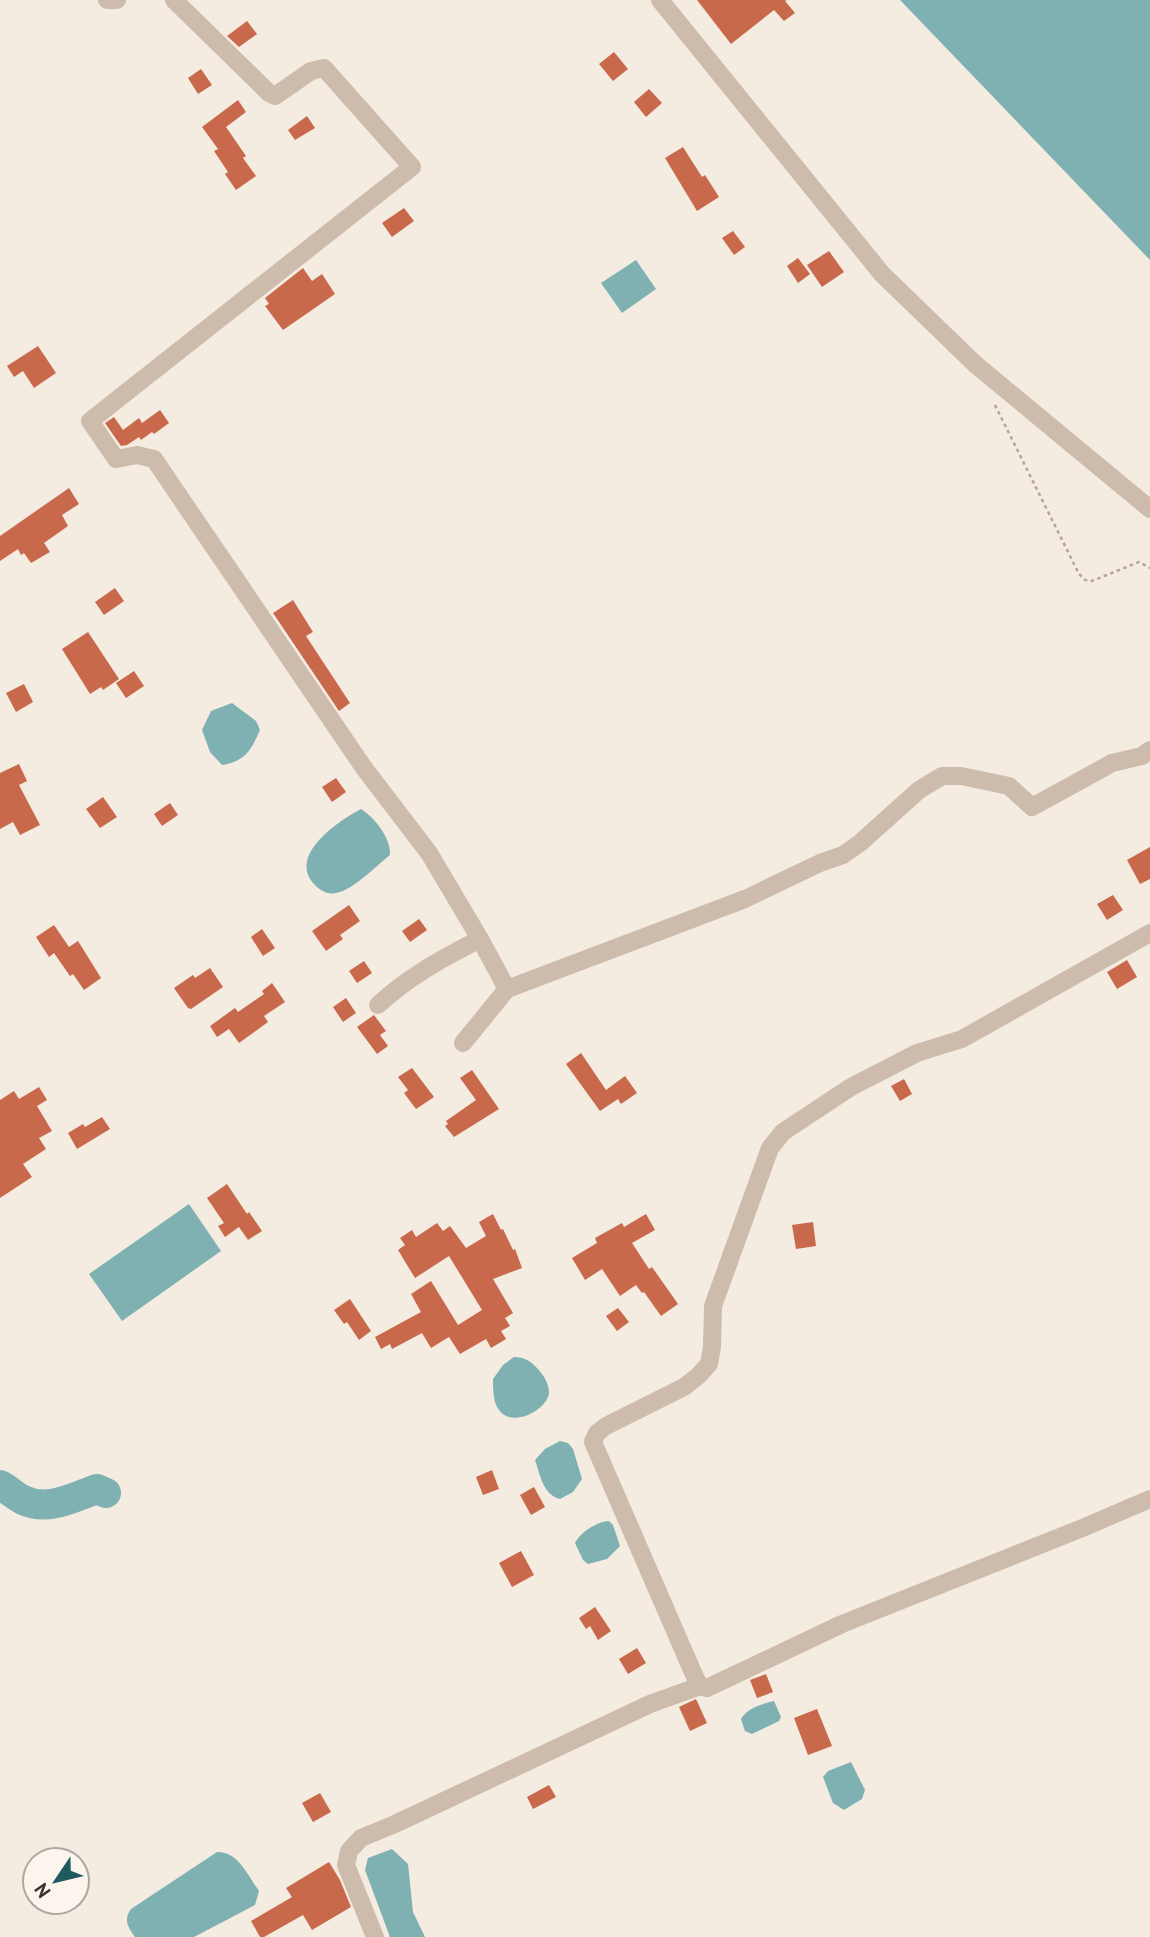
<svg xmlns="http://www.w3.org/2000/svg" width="1150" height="1937" font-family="'PT Sans',sans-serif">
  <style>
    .water { fill: #7fb0b2 }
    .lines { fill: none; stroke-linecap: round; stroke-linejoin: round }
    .river { stroke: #7fb0b2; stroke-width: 30 }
    .building { fill: #c8694b }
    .path { stroke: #b9a596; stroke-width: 2.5; stroke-dasharray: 3.5 3.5; stroke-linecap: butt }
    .minor { stroke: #cdbbac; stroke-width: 18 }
  </style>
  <rect width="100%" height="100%" fill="#f4ebe1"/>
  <path class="water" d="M900,0H1150V260Z
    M636,260L656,289L622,313L601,283Z
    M232,703L256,721L260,730C251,750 246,761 222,765L210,752L202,730L211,711Z
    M361,809C375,818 391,838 390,855C377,865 352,891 336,893C329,895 321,891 316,886C285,857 338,821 361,809Z
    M189,1204L221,1251L122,1321L89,1274Z
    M514,1357C525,1357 530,1361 537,1368C543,1374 549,1384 549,1392C549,1409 512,1429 499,1410C493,1402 493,1389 493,1379L503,1365Z
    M560,1441L568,1443L573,1449L582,1479L573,1492L560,1499C543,1495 540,1474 535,1460L545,1449Z
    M609,1521L613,1525L620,1546L607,1559L588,1564L583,1560L575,1543C581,1532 596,1522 609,1521Z
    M774,1701L781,1717L779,1721L752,1734L745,1731L741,1719C747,1708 762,1704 774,1701Z
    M851,1762L865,1790L862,1799L844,1810L833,1803L823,1777L828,1771Z
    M392,1849L408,1864L413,1912L425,1937H390L365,1870L368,1858Z
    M217,1852C238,1851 248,1876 259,1891L255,1905L194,1937H135C128,1927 123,1920 131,1909Z"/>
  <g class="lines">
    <path class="river" d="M0,1485C8,1489 15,1496 23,1500C48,1512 74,1497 97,1489L106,1493"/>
  </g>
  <path class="building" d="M697,0H787L785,1L795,13L784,21L774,10L731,44Z
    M247,21L257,34L239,47L227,36Z
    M614,52L628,69L613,81L599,64Z
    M201,69L212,85L198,94L188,78Z
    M649,89L662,103L646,117L634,102Z
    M238,100L246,112L226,127L246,156L243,158L256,176L236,190L225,174L228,172L214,151L218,149L202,127Z
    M307,116L315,128L295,140L288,130Z
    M683,147L702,177L705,175L719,197L697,211L665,158Z
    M404,208L414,221L392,237L382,223Z
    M733,231L745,247L734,255L722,238Z
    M829,251L844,272L822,287L807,265Z
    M798,258L810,274L798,283L787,266Z
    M303,268L312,281L322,274L335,294L283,330L265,306L269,304L265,298Z
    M38,346L56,373L34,388L23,371L14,377L7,366Z
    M160,410L169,423L154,434L152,432L141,440L139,437L127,445L121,446L105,423L114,417L123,430L139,418L142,423Z
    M69,488L79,504L62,515L68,526L44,543L50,552L31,563L24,553L21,555L18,549L0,561V536Z
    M115,588L124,601L104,615L95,602Z
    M293,600L313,632L306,636L350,703L339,711L273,613Z
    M88,632L119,679L103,690L101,687L90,694L62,649Z
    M134,671L144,686L126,698L116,683Z
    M24,684L33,702L16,712L6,693Z
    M19,764L27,781L19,785L40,825L20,835L13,822L0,829V773Z
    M336,778L346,792L332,802L322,787Z
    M103,797L117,817L100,828L86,809Z
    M170,803L178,815L162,826L154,814Z
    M1150,847V879L1140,884L1127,860Z
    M1113,895L1123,910L1107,920L1097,904Z
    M349,905L360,921L340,935L343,939L326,951L312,931Z
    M419,919L427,930L410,942L402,931Z
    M54,925L69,947L78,941L101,978L84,990L73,974L70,976L54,953L49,957L36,937Z
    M262,929L275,948L263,956L251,937Z
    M1127,960L1137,977L1117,989L1107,972Z
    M364,961L372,973L357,983L349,971Z
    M210,968L223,987L191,1009L188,1008L174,988L193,975L195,978Z
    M272,983L285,1002L264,1016L268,1022L239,1043L229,1029L217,1037L210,1026L235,1008L238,1012L264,994L262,991Z
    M346,998L356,1013L343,1022L333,1007Z
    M374,1015L386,1031L380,1035L388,1046L377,1054L357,1027Z
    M581,1053L606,1090L625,1076L637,1093L621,1104L618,1099L600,1111L566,1064Z
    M412,1068L434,1097L416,1109L404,1093L408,1090L398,1077Z
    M472,1070L499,1109L454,1137L445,1126L448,1124L446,1121L476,1100L460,1078Z
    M904,1079L912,1094L900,1101L891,1086Z
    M39,1087L47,1100L37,1106L52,1131L39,1138L46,1149L23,1164L32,1177L0,1198V1100L14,1091L19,1099Z
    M102,1117L110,1129L77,1149L68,1133L83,1124L85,1127Z
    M227,1184L247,1214L249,1212L262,1231L248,1240L239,1227L225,1237L218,1226L224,1223L207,1198Z
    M493,1214L501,1230L503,1229L513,1250L515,1249L522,1268L493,1279L513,1313L505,1318L510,1326L501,1331L506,1339L491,1348L486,1339L460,1354L449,1337L431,1348L422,1333L392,1349L390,1344L381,1349L375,1337L421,1312L411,1294L431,1281L458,1325L482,1310L449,1256L415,1278L398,1250L405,1245L400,1238L412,1230L416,1237L437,1223L443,1231L450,1226L466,1248L486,1236L479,1222Z
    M646,1214L655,1230L632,1243L649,1269L652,1267L678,1304L661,1316L644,1292L642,1293L636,1285L620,1296L602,1269L585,1280L572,1258L597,1243L595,1238L622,1223L624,1227Z
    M813,1222L816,1246L796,1249L792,1225Z
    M350,1299L371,1331L359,1340L347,1322L344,1324L334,1310Z
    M618,1308L629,1322L617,1331L606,1316Z
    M492,1470L499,1489L483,1495L476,1477Z
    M534,1487L545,1507L531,1515L520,1495Z
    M521,1551L534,1575L512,1587L499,1563Z
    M595,1607L611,1631L598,1640L590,1626L586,1629L579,1618Z
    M637,1648L646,1663L628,1674L619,1659Z
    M766,1674L773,1692L757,1698L750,1680Z
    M696,1699L707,1723L690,1731L679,1707Z
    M817,1709L832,1746L808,1755L794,1718Z
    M549,1785L556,1797L533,1809L527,1797Z
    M320,1793L331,1812L313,1822L302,1803Z
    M329,1862L340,1880L351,1907L312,1930L303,1915L264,1937H260L251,1921L292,1897L286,1888Z"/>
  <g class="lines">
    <path class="path" d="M995,405L1079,574L1085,580L1092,581L1139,562L1150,568"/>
    <path class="minor" d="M107,0H117
      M174,0L269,93L275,96L311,71L324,68L412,167L90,421L116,459L137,455L154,459L364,768L429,853L480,939
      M660,0L882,274L975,364L1150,509
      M1150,933L962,1039L917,1053L851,1087L783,1132L770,1148L713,1306L712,1347L709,1364L698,1376L684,1387L606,1426L597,1433L593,1442L695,1677L700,1686L707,1688L842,1624L1080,1529L1150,1499
      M378,1005C408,977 443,958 480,939L507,989
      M463,1043L507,989L745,899L820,863L843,855L860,843L919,790L942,776H961L1009,786L1032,807L1112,763L1142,756L1150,750
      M375,1937L346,1865L349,1851L361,1838L395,1824L650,1704L700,1686"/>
  </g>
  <g transform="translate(56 1881) rotate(235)"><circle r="33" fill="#fbf5ee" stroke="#aea6a0" stroke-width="2"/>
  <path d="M0-5L12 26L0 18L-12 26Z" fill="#1f5a5e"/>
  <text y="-10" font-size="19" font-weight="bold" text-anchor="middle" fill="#3b302b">N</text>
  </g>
</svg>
